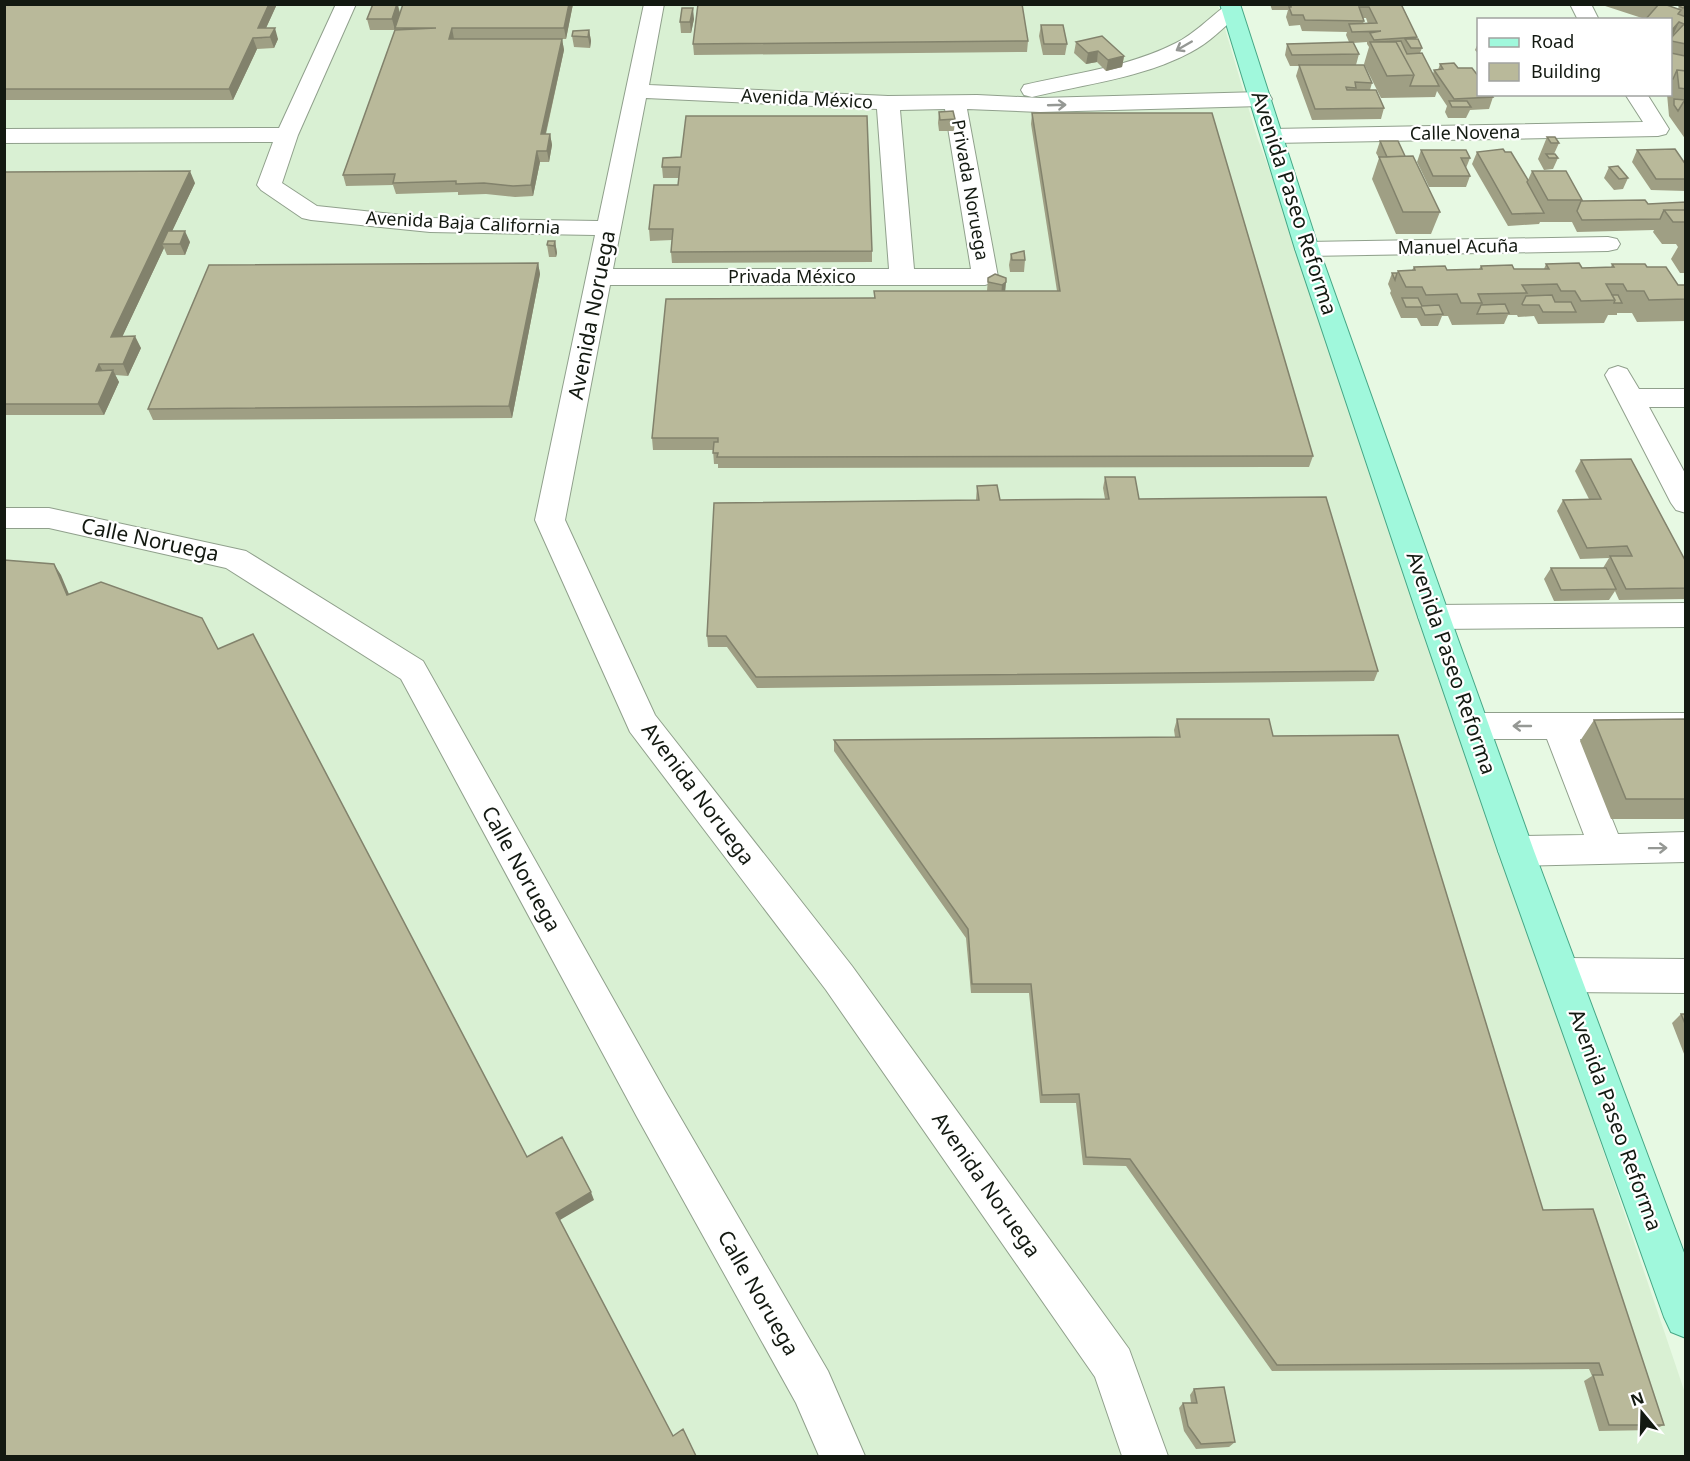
<svg xmlns="http://www.w3.org/2000/svg" width="1690" height="1461" font-family="'Noto Sans',sans-serif">
  <style>
    .built { fill: #d9f0d3 }
    .lines { fill: none; stroke-linecap: round; stroke-linejoin: round }
    .minor-casing { stroke: #90a08c; stroke-width: 2 }
    .major-casing { stroke: #46a786; stroke-width: 2 }
    .minor { fill: #fff; fill-rule: evenodd }
    .major { fill: #a0f8dc; fill-rule: evenodd }
    .wall { fill: #9f9f84; fill-rule: evenodd }
    .shaded-wall { fill: #82826c }
    .building { fill: #b9b99a; stroke: #82826c; stroke-width: 1.5 }
    .oneway { stroke: #959894 }
    .labels { text-anchor: middle; stroke-width: 4.5; stroke-linejoin: round; paint-order: stroke }
    .far-street-label { font-size: 18px; fill: #131911; stroke: #fff }
    .street-label { font-size: 21px; fill: #131911; stroke: #fff }
  </style>
  <rect width="100%" height="100%" fill="#e7f9e3"/>
  <path class="built" d="M5,5H1218L1257,137L1300,252L1685,1393V1456H5Z"/>
  <g class="lines">
    <g class="minor-casing">
      <path id="minor" d="M336,4H356L298,135L282,183L317,206L430,218L598,221L644,4H664L649,85L888,96L977,95L1040,98L1261,92L1269,94L1272,99L1269,104L1261,106L1040,112L967,109L998,277L994,282L985,285H610L565,520L655,715L852,966L1129,1349L1168,1456H1122L1095,1377L826,990L630,732L535,520L595,235L430,232L311,220L302,218L261,190L257,185L273,142L4,143V129L279,128ZM646,98L877,109L889,269H613ZM945,109L971,269H914L900,110Z
        M1570,4H1591L1599,20H1578Z
        M1231,5L1238,7L1241,11L1238,15C1223,28 1209,43 1191,52C1143,78 1085,84 1032,97L1024,95L1021,90L1024,85C1075,73 1129,67 1176,43C1194,34 1208,19 1224,7Z
        M1625,94H1647L1669,129L1666,134L1658,136L1272,143L1264,141L1261,136L1264,131L1272,129L1643,122Z
        M1608,237L1617,239L1620,244L1617,249L1608,251L1307,256L1298,254L1295,249L1298,244L1307,242Z
        M1618,366L1627,369L1639,389H1686V407H1649L1686,475V513L1676,510L1671,503L1605,375L1609,369Z
        M4,508H49L246,551L423,661L665,1091L828,1371L865,1456H819L796,1403L637,1117L401,679L226,568L49,528H4Z
        M1686,603V627L1434,629L1423,625L1418,617L1423,609L1434,605Z
        M1473,713H1686V739H1580L1618,834L1686,832V862L1516,866L1504,862L1498,851L1504,840L1516,836L1584,835L1547,739H1473L1461,735L1457,726L1461,717Z
        M1563,958L1686,959V993L1563,992L1550,987L1544,975L1550,963Z"/>
    </g>
    <g class="major-casing">
      <path id="major" d="M1220,4H1240L1319,249L1450,617L1534,851L1686,1258V1338L1671,1332L1664,1317L1498,851L1418,617L1295,249Z"/>
    </g>
    <use href="#minor" class="minor"/>
    <use href="#major" class="major"/>
  </g>
  <path class="wall" d="M4,4H277L266,28L278,39L274,48L257,49L233,100H4Z
    M373,4H398L400,13L573,4L566,39H562L564,50L546,134H550L552,145L549,162H540L533,196L515,197L486,194L458,195V192L396,194L393,185L346,186L343,175L395,30V29V30H370L367,19Z
    M1270,4H1401L1417,37L1416,39L1422,48L1420,53L1433,74L1434,70H1438L1440,64L1458,68L1493,97L1489,109L1470,110L1466,118H1448L1445,112L1447,106L1437,91L1435,97L1381,98L1364,64L1369,47L1367,44V42L1353,43L1359,54L1356,65L1372,83L1370,90L1384,108L1381,119L1312,120L1296,76L1299,66H1290L1285,55L1287,44L1349,42L1346,35L1347,32L1302,31L1300,25L1289,26L1286,17L1288,10H1272ZM1363,18H1366L1368,24H1363L1364,21Z
    M1599,4H1667V5L1678,9L1679,6L1686,4V140L1669,116L1667,94H1671V20L1645,19Z
    M694,19L691,33H681L680,22Z
    M1041,25L1067,44L1065,55H1043L1039,36Z
    M589,30L591,41L590,48L574,47L572,36Z
    M1028,41L1027,52L694,55L693,44Z
    M1479,41V55L1475,50Z
    M1076,42L1124,56L1122,67L1106,71L1097,62L1086,64L1074,53Z
    M939,112L955,119L954,131H939L938,123Z
    M1032,113L1313,456L1309,467L718,468V464H714L713,450H653L652,438L872,298L987,291L988,278H1006L1005,291H1057L1031,124Z
    M1547,137L1559,143L1554,154L1558,158L1553,169L1544,170L1538,159Z
    M1380,141L1405,156L1440,212L1431,234H1396L1372,179L1379,158L1376,153Z
    M1421,150L1470,158L1466,168L1470,176L1466,187H1429L1417,162Z
    M1637,150L1686,165V191L1651,190L1632,162Z
    M1477,152H1505L1528,180L1532,171L1582,200L1581,201L1648,204L1686,202V273H1680L1671,259L1678,247L1676,244H1662L1653,232L1654,230L1577,232L1572,222H1540L1539,224L1508,226L1472,164Z
    M663,158L872,251V262L672,263L671,252L672,240L650,241L649,229L678,185L679,178H663L662,167Z
    M1609,167L1628,178L1623,189L1614,190L1604,178Z
    M4,172L195,183L172,231L190,242L185,255H167L164,248L122,337L141,348L128,376L115,375L119,382L104,415H4Z
    M555,241L557,253L556,257H549L547,245Z
    M1011,254L1025,260L1024,272H1010L1009,265Z
    M538,263L540,274L512,418L153,420L148,409Z
    M1546,264L1582,268L1611,267L1612,264L1647,267L1686,299V321L1637,322L1632,313H1617V315H1608L1604,323L1538,324L1534,316L1518,317L1517,315H1508L1504,324L1452,325L1448,316H1442L1438,326H1421L1417,318H1401L1390,293L1391,291L1388,284L1392,273H1397L1398,271L1412,270L1414,267L1447,270L1479,269L1481,266L1514,269H1544Z
    M1581,460L1686,562V599L1619,600L1615,591L1609,600L1554,601L1544,579L1551,568H1603L1609,558L1580,559L1557,511L1563,500L1589,499L1575,471Z
    M1105,477L1139,499L1378,671L1374,681L757,688L727,647H708L707,636L976,500L977,486L1000,500L1105,499L1103,488Z
    M1177,719L1273,736L1543,1210L1664,1425L1653,1430L1599,1431L1584,1381L1592,1376L1589,1369L1272,1371L1126,1166L1083,1165L1076,1103H1040L1029,993H971L966,938L834,751V740L1175,737L1174,730Z
    M1686,719V819H1611L1580,741L1594,720Z
    M1681,1014H1686V1059L1672,1023Z
    M1194,1389L1235,1442L1229,1447L1196,1449L1184,1431L1179,1408L1183,1403H1191L1190,1395Z"/>
  <path class="shaded-wall" d="M269,4H277L261,39L258,28Z
    M397,4L400,14L395,30L392,19Z
    M569,4H573L566,39L564,28Z
    M693,8L694,19L691,33L690,22Z
    M1679,22L1671,40V32Z
    M275,28L278,39L274,48L270,37Z
    M452,28L454,39H449Z
    M589,30L591,41L590,48L588,37Z
    M253,38L257,49L233,100L229,89Z
    M562,39L564,50L543,145L541,134Z
    M1098,51L1097,62L1086,64L1088,53Z
    M1124,56L1122,67L1106,71L1108,60Z
    M550,134L552,145L549,162L547,151Z
    M537,151L540,162L533,196L531,185Z
    M190,171L195,183L166,244H162L164,248L117,348L111,337Z
    M185,231L190,242L185,255L180,244Z
    M555,241L557,253L556,257L554,246Z
    M538,263L540,274L512,418L509,406Z
    M1006,282L1005,293L1001,296L1002,285Z
    M135,336L141,348L128,376L123,364Z
    M99,364L105,375L96,371Z
    M113,370L119,382L104,415L98,404Z
    M54,564L61,575L74,606L67,595Z
    M591,1192L594,1200L560,1220L556,1213Z"/>
  <path class="building" d="M4,4H269L258,28H275L270,37L253,38L229,89H4Z
    M373,4H397L392,19H367Z
    M403,4H569L564,28H452L449,39H562L541,134H550L547,151H537L531,185L513,186L484,183L456,184V181L393,183L395,174L343,175L395,30L436,28H395Z
    M698,4H1022L1028,41L693,44Z
    M1291,4H1401L1417,37L1374,40L1370,33L1381,31L1352,32L1349,24L1377,23L1369,7H1359L1364,21L1305,20L1303,15H1292L1289,7H1291Z
    M1659,4H1664L1681,10L1678,14L1686,17V44L1671,41V38L1684,24L1679,22L1671,31V20H1645Z
    M1680,4H1686V5L1683,8L1679,6Z
    M682,8H693L690,22H680Z
    M1041,25H1063L1067,44H1044Z
    M589,30L588,37L572,36L573,31Z
    M1102,36L1124,56L1108,60L1098,51L1088,53L1076,42Z
    M1405,39H1418L1422,48H1411Z
    M1401,41L1407,54L1422,53L1439,86H1410L1414,75L1396,42H1375Z
    M1353,42L1359,54L1292,55L1287,44Z
    M1370,42H1396L1414,75L1387,76Z
    M1671,53L1685,56L1686,57V71L1677,70L1673,79H1671Z
    M1454,63L1458,68H1472L1479,77V94H1491L1493,97L1454,99L1434,70L1443,69L1440,64Z
    M1299,65H1364L1372,83L1355,82L1356,88L1346,87L1347,90H1376L1384,108L1315,109Z
    M1677,70L1686,71V89L1679,88Z
    M1674,99L1686,100L1684,101L1678,111L1674,105Z
    M1449,101H1467L1471,107H1452Z
    M953,111L955,119L940,120L939,112Z
    M1032,113H1212L1313,456L717,457L718,453H713L714,442H718V438H652L666,299L872,298H875L874,291H1060Z
    M686,116H867L872,251L671,252L673,229H649L654,185H678L680,167H662L663,158L681,157Z
    M1547,137H1555L1559,143H1551Z
    M1380,141H1398L1405,156L1387,157Z
    M1503,149L1505,152H1511L1528,180L1527,182L1544,213L1512,214L1477,152Z
    M1675,149L1686,165V179H1656L1637,150Z
    M1421,150H1466L1470,158H1461L1470,176H1433Z
    M1546,154H1555L1558,158H1549Z
    M1413,156L1440,212H1403L1379,157Z
    M1618,166L1628,178L1619,179L1609,167Z
    M190,171L111,337L135,336L123,364H99L96,371L113,370L98,404H4V172Z
    M1532,171H1566L1582,200H1548Z
    M1645,200L1648,204L1686,202V210H1664L1660,219L1582,220L1577,211L1581,201Z
    M1664,210H1686V222H1673Z
    M168,231H185L180,244H162Z
    M548,241H555L554,246L547,245Z
    M1024,251L1025,260H1012L1011,254Z
    M538,263L509,406L148,409L209,265Z
    M1579,263L1582,268L1614,267L1612,264H1645L1647,267H1666L1678,285H1686V299L1649,300L1644,291H1627L1623,284H1606L1615,300L1581,301L1575,291H1561L1557,284L1522,285L1527,293L1478,294L1482,303H1461L1457,294L1426,295L1422,287H1406L1398,271L1415,270L1414,267L1445,266L1447,270L1482,269L1481,266L1512,265L1514,269H1549L1546,264Z
    M1392,273H1397L1395,280Z
    M995,274L1006,278V282L1002,285L988,282V278Z
    M1552,295L1555,302H1571L1576,312H1543L1539,305H1523L1522,304L1526,296Z
    M1612,295H1618L1622,303H1614L1615,300Z
    M1402,298H1418L1422,306L1439,305L1443,314L1425,315L1421,307H1406Z
    M1505,304L1509,313L1477,314L1481,305Z
    M1631,459L1686,562V588L1626,589L1610,556H1632L1627,546L1587,548L1563,500L1601,499L1581,460Z
    M1105,477H1135L1139,499L1326,497L1378,671L756,677L726,636H707L714,503L979,500L977,486L997,485L1000,500L1109,499Z
    M4,560L54,564L67,595L101,582L202,618L218,649L253,634L527,1157L562,1137L591,1192L556,1213L673,1436L683,1429L696,1456H4Z
    M1551,568H1606L1616,589L1561,590Z
    M1177,719H1269L1273,736L1398,735L1543,1210L1593,1209L1664,1425H1609L1593,1375H1603L1599,1363L1277,1365L1130,1159L1086,1157L1079,1094L1042,1095L1031,984H972L968,929L834,740L1180,737Z
    M1686,719V799H1626L1594,720Z
    M1681,1014H1686V1026Z
    M1224,1387L1235,1442L1201,1444L1188,1426L1183,1403H1197L1194,1389Z"/>
  <defs><path id="oneway-shaft" d="M-6 0H5M1.5-3L5.5 0L1.5 3" fill="none" stroke-width="1.6" stroke-linecap="round" stroke-linejoin="round" transform="scale(1.5)"/></defs>
  <g class="oneway">
    <use href="#oneway-shaft" transform="translate(1184 46) rotate(150)"/>
    <use href="#oneway-shaft" transform="translate(1057 105) rotate(-2)"/>
    <use href="#oneway-shaft" transform="translate(1522 726) rotate(180)"/>
    <use href="#oneway-shaft" transform="translate(1658 848) rotate(-1)"/>
  </g>
  <g class="labels">
    <g class="far-street-label">
      <text transform="translate(807 99) rotate(3)" y="6">Avenida México</text>
      <text transform="translate(1465 133) rotate(-1)" y="6">Calle Novena</text>
      <text transform="translate(970 190) rotate(80)" y="6">Privada Noruega</text>
      <text transform="translate(463 223) rotate(3)" y="6">Avenida Baja California</text>
      <text transform="translate(1458 247) rotate(-1)" y="6">Manuel Acuña</text>
      <text x="792" y="283">Privada México</text>
    </g>
    <g class="street-label">
      <text transform="translate(1294 203) rotate(72)" y="7">Avenida Paseo Reforma</text>
      <text transform="translate(592 315) rotate(-79)" y="7">Avenida Noruega</text>
      <text transform="translate(150 540) rotate(12)" y="7">Calle Noruega</text>
      <text transform="translate(1451 663) rotate(71)" y="7">Avenida Paseo Reforma</text>
      <text transform="translate(698 794) rotate(53)" y="7">Avenida Noruega</text>
      <text transform="translate(521 869) rotate(61)" y="7">Calle Noruega</text>
      <text transform="translate(1615 1120) rotate(70)" y="7">Avenida Paseo Reforma</text>
      <text transform="translate(986 1185) rotate(55)" y="7">Avenida Noruega</text>
      <text transform="translate(758 1293) rotate(60)" y="7">Calle Noruega</text>
    </g>
  </g>
  <rect width="1690" height="1461" fill="none" stroke="#131911" stroke-width="12"/>
  <rect x="1477" y="18" width="195" height="78" fill="#ffffff" stroke="#a1a3a0" stroke-width="1.5"/>
  <rect x="1489" y="38" width="30" height="9" fill="#a0f8dc" stroke="#a1a3a0" stroke-width="1.5"/>
  <text x="1531" y="48" font-size="18" fill="#131911">Road</text>
  <rect x="1489" y="63" width="30" height="18" fill="#b9b99a" stroke="#a1a3a0" stroke-width="1.5"/>
  <text x="1531" y="78" font-size="18" fill="#131911">Building</text>
  <g transform="translate(1642 1413) rotate(341)" stroke="#ffffff" stroke-width="4.5" paint-order="stroke">
  <path d="M0-4.5L10 22L0 15L-10 22Z" fill="#131911"/>
  <text y="-9" font-size="16" font-weight="bold" text-anchor="middle" fill="#131911">N</text>
  </g>
</svg>
